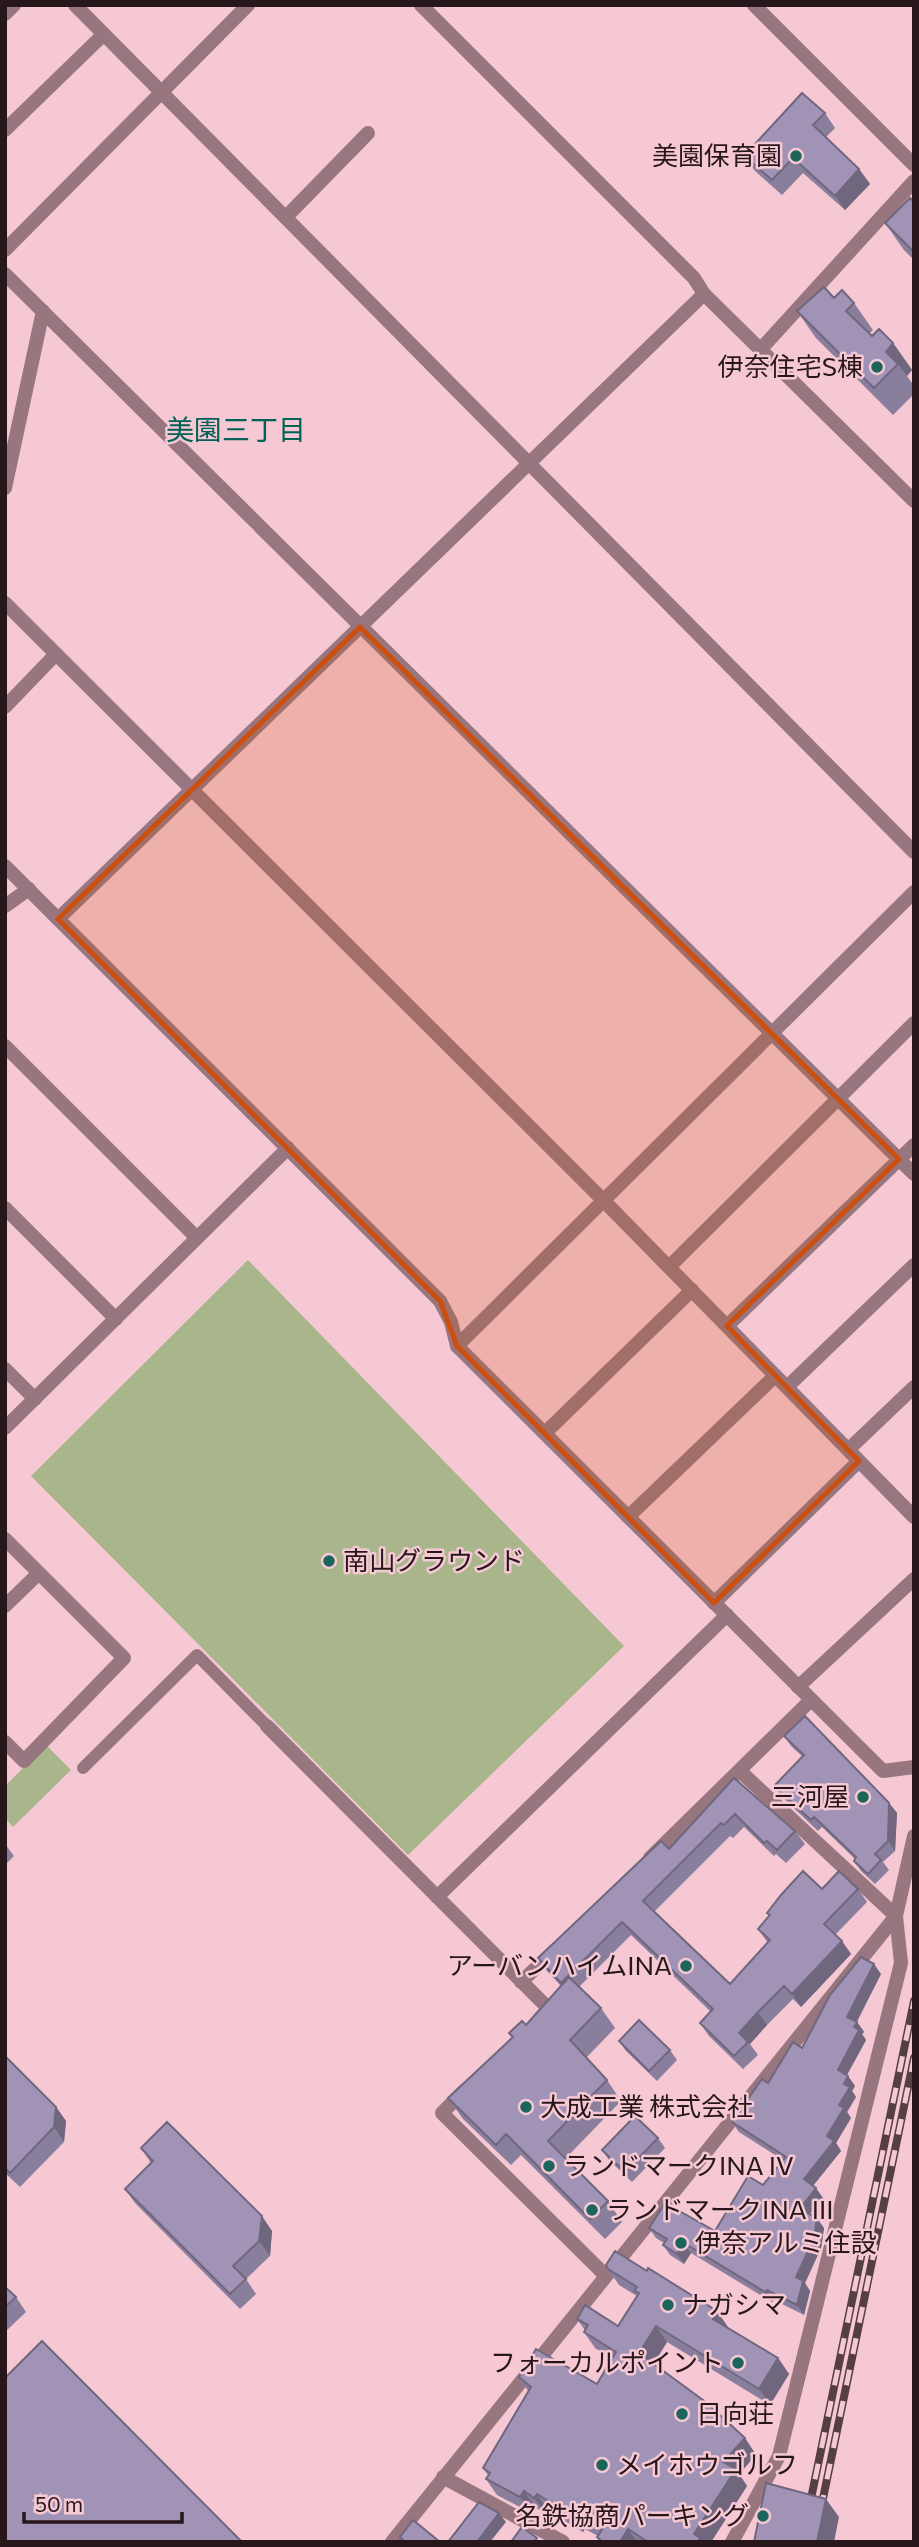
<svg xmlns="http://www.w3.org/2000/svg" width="919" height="2547" font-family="Commissioner,'Noto Sans JP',sans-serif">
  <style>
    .green { fill: #a9b68b }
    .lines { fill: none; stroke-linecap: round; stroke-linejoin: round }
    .pedestrian { stroke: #98767f; stroke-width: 12 }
    .minor { stroke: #98767f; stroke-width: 14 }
    .tertiary { stroke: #98767f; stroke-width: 14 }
    .rail-casing { stroke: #553e44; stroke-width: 8 }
    .rail { stroke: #f5c8d3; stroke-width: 5; stroke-dasharray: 16; stroke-linecap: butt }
    .wall { fill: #8a7e9d }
    .shaded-wall { fill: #70677f }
    .building { fill: #a093b6; stroke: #70677f; stroke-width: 2 }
    .marked { fill: #cb4f0e; fill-opacity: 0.2; stroke: #cb4f0e; stroke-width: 5; stroke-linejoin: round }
    .poi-dot { fill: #1c655a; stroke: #f5c8d3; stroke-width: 2.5 }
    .labels { text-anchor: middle; stroke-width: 5; stroke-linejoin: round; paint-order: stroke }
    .poi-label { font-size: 26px; fill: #27171b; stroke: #f5c8d3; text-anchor: start }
    .neighbourhood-label { font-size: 28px; fill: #006257; stroke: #f5c8d3 }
  </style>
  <rect width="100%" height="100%" fill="#f5c8d3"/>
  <path class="green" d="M248,1260L624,1646L408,1855L31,1476Z
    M46,1745L71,1770L13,1827L5,1818V1786Z"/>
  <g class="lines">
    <path class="pedestrian" d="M83,1768L197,1655L267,1726"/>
    <path class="minor" d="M75,5L914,852
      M421,5L694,278L704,294L914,501
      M754,5L914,165
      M5,14L14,5
      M5,130L104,34
      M286,217L368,133
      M5,250L248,5
      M5,274L914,1174
      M760,350L914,181
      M5,488L43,311
      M5,603L603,1200L914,1517
      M5,707L56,654
      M5,906L29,889
      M58,919L704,294
      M5,1046L197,1238
      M5,1208L116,1319
      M669,1267L914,1023
      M727,1326L914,1145
      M457,1346L914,892
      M5,1369L35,1399
      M787,1387L914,1265
      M5,1428L288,1148
      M545,1433L692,1290
      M848,1450L914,1387
      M628,1517L775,1376
      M5,1539L124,1658L24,1761L5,1742
      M714,1603L859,1461
      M5,1606L39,1573
      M798,1687L914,1579
      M267,1726L549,2009L540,2018
      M741,1772L896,1916
      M650,1858L811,1700
      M437,1897L727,1615
      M521,1982L555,1950
      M465,2090L442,2113L605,2275
      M443,2477L563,2542
      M392,2542L896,1916
      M732,2542L779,2456L901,1963L896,1916L914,1836"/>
    <path class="tertiary" d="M5,866L440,1301L451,1322L457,1346L883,1771L914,1767"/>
    <g class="rail-casing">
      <path id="rail" d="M802,2542L914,2001
        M814,2542L914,2058"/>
    </g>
    <use href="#rail" class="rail"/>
  </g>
  <path class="wall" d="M825,113L835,128L826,137L859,169L870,184L845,210L803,173L782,195L755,171L744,156Z
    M914,202V260L904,250L885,223Z
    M834,298L854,303L873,330L869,334L872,336L893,343L912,370L907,376L914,386V394L893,415L816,338L797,311Z
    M784,1736L889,1803L897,1813L895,1851L883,1862L889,1870L875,1884L861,1871L854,1861L855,1859L822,1827L818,1831L781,1796L774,1786L803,1757L791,1746Z
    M734,1778L795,1831L805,1844L786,1863L776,1854L774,1856L744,1827L733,1838L730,1836L654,1912L730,1984L768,1943L758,1929L770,1916L767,1913L822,1889H858L867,1902L835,1935L851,1954L801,2007L793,1999L767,2025L750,2044L758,2055L743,2069L709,2036L700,2023L711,2012L631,1935L579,1987L601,2008L615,2028L586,2058L607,2080L621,2101L565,2159L608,2201L622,2222L605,2239L521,2155L511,2165L463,2119L448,2098L512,2037L509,2033L526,2025L561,1986L547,1971L538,1958L669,1849Z
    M5,1844L14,1856L5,1865Z
    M881,1974L857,2022L864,2032L862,2034L866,2040L847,2075L855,2086L852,2091L856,2097L847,2112L851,2118L836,2143L841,2151L813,2186L823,2198L810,2214L824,2228L821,2248L805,2283L810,2291L804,2315L774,2300L772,2302L691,2253L684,2264L670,2255L663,2245L664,2243L656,2238L649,2228L715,2231L763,2185L783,2160L739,2132L732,2122L802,2048Z
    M619,2041L670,2050L677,2060L657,2081L626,2051Z
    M5,2056L56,2107L66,2121L64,2142L20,2187L5,2173Z
    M658,2138L665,2148L632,2182L609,2160L602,2150Z
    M141,2148L272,2231L270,2256L246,2279L256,2294L240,2309L135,2203L125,2189L151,2163Z
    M608,2269L647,2271L717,2311L728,2328L778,2358L789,2374L770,2405L667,2342L654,2364L745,2438L756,2455L739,2474L747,2486L711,2542H600L597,2537L598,2536L585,2529L583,2532L548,2511L546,2514L535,2507L531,2513L497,2495L486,2479L488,2475L483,2468L528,2391L519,2377L597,2384L612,2359L595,2348L584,2332L585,2330L577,2319L618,2326L637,2296L619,2285Z
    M5,2287L16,2297L26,2312L5,2332Z"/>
  <path class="shaded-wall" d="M859,169L870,184L845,210L835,196Z
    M893,343L912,370L907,376L898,364L886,352Z
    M889,1803L897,1813L895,1851L888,1841Z
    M842,1941L851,1954L801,2007L792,1994Z
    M874,1964L881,1974L855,2024L857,2022L864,2032L862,2034L866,2040L844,2080L838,2070L847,2017Z
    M758,2012L767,2025L750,2044L739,2033Z
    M848,2076L855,2086L852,2091L856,2097L847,2112L851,2118L836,2143L841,2151L811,2188L804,2179L827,2136L839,2105L844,2084Z
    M56,2107L66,2121L64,2142L54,2127Z
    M816,2188L823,2198L806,2219L800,2209Z
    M262,2216L272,2231L270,2256L259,2241Z
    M817,2218L824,2228L821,2248L805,2283L810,2291L804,2315L797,2305L796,2277Z
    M684,2243L691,2253L684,2264L677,2254Z
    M767,2290L774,2300L772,2302L765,2292Z
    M717,2311L728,2327L724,2335L713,2319Z
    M656,2326L667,2342L650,2369L639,2353Z
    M778,2358L789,2374L770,2405L759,2389Z
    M745,2438L756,2455L739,2474L747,2486L711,2542H698L694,2534L723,2462Z
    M524,2491L535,2507L531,2513L520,2497Z
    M537,2494L548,2511L546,2514L534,2498Z
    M826,2499L839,2517L834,2542H817Z
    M574,2512L585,2529L583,2532L572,2516Z
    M499,2513L506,2522L490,2542H477Z
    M628,2529L637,2542H620Z"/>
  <path class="building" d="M802,93L825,113L813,125L859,169L835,196L793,158L772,180L744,156Z
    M910,198L914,202V252L885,223Z
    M824,287L834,298L842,290L854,303L846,311L872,336L879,329L893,343L886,352L898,364L874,388L797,311Z
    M805,1716L889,1803L888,1841L875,1854L881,1860L868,1874L854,1861L856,1857L814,1817L811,1820L774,1786L804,1755L784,1736Z
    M734,1778L795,1831L777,1850L767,1841L764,1843L735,1814L724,1825L721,1823L643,1901L730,1984L770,1940L758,1929L770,1915L767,1913L781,1895L803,1871L822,1889L839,1871L858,1889L824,1924L842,1941L792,1994L784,1986L758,2012L739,2033L748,2042L734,2056L700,2023L713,2009L622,1922L561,1983L538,1958L661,1841L669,1849Z
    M861,1957L874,1964L847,2017L857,2022L854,2027L859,2030L838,2070L848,2076L844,2084L850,2087L839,2105L844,2108L827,2136L834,2141L804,2179L816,2188L800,2209L817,2218L814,2238L796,2277L803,2281L797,2305L767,2290L765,2292L684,2243L677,2254L663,2245L667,2239L649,2228L665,2203L715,2231L748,2176L763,2185L786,2157L732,2122L762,2079L768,2083L793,2042L802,2048L830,1995Z
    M569,1977L601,2008L570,2040L607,2080L548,2141L608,2201L590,2219L506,2134L496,2145L448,2098L513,2037L509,2033L522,2021L526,2025Z
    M639,2020L670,2050L649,2071L619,2041Z
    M5,2056L56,2107L54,2127L10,2173L5,2168Z
    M635,2116L658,2138L625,2172L602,2150Z
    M167,2122L262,2216L259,2241L233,2266L246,2279L230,2294L125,2189L153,2161L141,2148Z
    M615,2251L647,2271L648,2268L717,2311L713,2319L778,2358L759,2389L656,2326L639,2353L707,2403L745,2438L723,2462L736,2469L694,2534L700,2538L698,2542H648L628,2529L620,2542H603L597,2537L602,2530L574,2512L572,2516L537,2494L534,2498L524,2491L520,2497L486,2479L490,2473L483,2468L531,2387L519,2377L536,2349L597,2384L616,2352L584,2332L588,2325L577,2319L585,2305L618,2326L639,2293L634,2291L637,2287L608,2269L606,2265Z
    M5,2287L16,2297L5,2307Z
    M42,2341L242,2542H5V2378Z
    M766,2483L826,2499L817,2542H754Z
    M479,2502L499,2513L477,2542H448Z
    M413,2520L440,2542H405L400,2537Z
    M522,2527L537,2538L534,2542H511Z"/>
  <path class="marked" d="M360,627L899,1159L727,1326L859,1461L714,1603L457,1346L440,1301L58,919Z"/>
  <g class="poi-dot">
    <circle cx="796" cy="156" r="7"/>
    <circle cx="877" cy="367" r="7"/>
    <circle cx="329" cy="1561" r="7"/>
    <circle cx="863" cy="1797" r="7"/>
    <circle cx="686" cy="1966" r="7"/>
    <circle cx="526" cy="2107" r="7"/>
    <circle cx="549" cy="2166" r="7"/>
    <circle cx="592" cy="2210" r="7"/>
    <circle cx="681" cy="2243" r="7"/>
    <circle cx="668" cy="2305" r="7"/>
    <circle cx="738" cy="2363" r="7"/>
    <circle cx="682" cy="2414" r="7"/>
    <circle cx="602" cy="2465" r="7"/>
    <circle cx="763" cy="2516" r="7"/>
  </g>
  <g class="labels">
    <g class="poi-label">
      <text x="782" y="165" text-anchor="end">美園保育園</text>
      <text x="863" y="376" text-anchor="end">伊奈住宅S棟</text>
      <text x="343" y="1570">南山グラウンド</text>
      <text x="849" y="1806" text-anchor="end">三河屋</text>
      <text x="672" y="1975" text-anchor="end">アーバンハイムINA</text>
      <text x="540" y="2116">大成工業 株式会社</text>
      <text x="563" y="2175">ランドマークINA IV</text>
      <text x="606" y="2219">ランドマークINA III</text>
      <text x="695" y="2252">伊奈アルミ住設</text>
      <text x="682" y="2314">ナガシマ</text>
      <text x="724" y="2372" text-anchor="end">フォーカルポイント</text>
      <text x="696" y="2423">日向荘</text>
      <text x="616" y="2474">メイホウゴルフ</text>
      <text x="749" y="2525" text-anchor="end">名鉄協商パーキング</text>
    </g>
    <g class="neighbourhood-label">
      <text x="236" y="440">美園三丁目</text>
    </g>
  </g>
  <rect width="919" height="2547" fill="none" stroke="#27171b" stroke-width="14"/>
  <path d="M24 2512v10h158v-10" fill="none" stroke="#27171b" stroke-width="3.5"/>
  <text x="35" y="2512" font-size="21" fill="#27171b" stroke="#f5c8d3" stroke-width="5" paint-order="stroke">50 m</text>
</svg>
